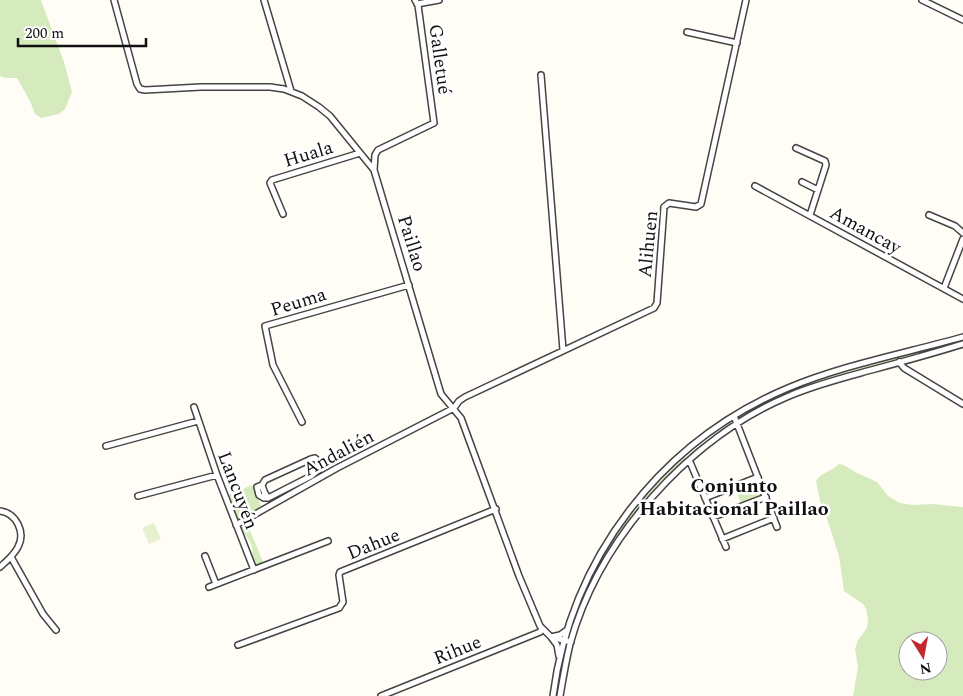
<svg xmlns="http://www.w3.org/2000/svg" width="963" height="696" font-family="Spectral,serif">
  <style>
    .green { fill: #d5ebbd; fill-rule: evenodd }
    .pitch { fill: #e6f2cf }
    .lines { fill: none; stroke-linecap: round; stroke-linejoin: round }
    .minor-casing { stroke: #444; stroke-width: 8 }
    .minor { stroke: #fff; stroke-width: 5 }
    .labels { text-anchor: middle; stroke-width: 5; stroke-linejoin: round; paint-order: stroke }
    .street-label { font-size: 19px; fill: #111; stroke: #fff }
    .neighbourhood-label { font-size: 20px; font-weight: bold; fill: #111; stroke: #fff }
  </style>
  <rect width="100%" height="100%" fill="#fffdf5"/>
  <path class="green" d="M0,0H41L64,62L72,92L65,109L59,114L41,118L35,114L30,101L17,78H5L0,76Z
    M963,339V342L785,395L739,419L737,418L750,409L805,384Z
    M733,421L735,423L690,454V453Z
    M683,456H685V459C641,497 598,556 578,611L577,610C600,551 636,499 683,456Z
    M839,464L844,465L855,472L877,482L888,496L900,503L913,505L932,504L963,507V696H853L858,667L855,649L858,640L867,628L868,621L866,609L863,604L844,591L839,556L825,513L821,506L816,481C820,473 832,471 839,464ZM908,641H938V671H908Z
    M756,482L759,484L763,495L741,504L736,490Z
    M252,485L261,506L240,519H236L226,496Z
    M247,523L263,562L257,565L254,564C251,557 254,550 251,544C248,537 243,533 240,526Z"/>
  <path class="pitch" d="M154,523L161,539L149,544L142,528Z"/>
  <g class="lines">
    <g class="minor-casing">
      <path id="minor" d="M114,0L137,84L140,89L145,90L201,87H270L284,89L302,96L319,107L330,116L374,170L441,394L461,418L519,576L540,626L551,637L571,642
        M264,0L291,91
        M922,0L963,20
        M417,4L439,0
        M687,32L737,43
        M541,75L563,350
        M796,148L825,161L826,165L810,215
        M374,170L375,155L378,150L434,123L418,5L415,0
        M802,182L818,190
        M755,186L963,299
        M283,214L270,183L272,180L360,153
        M929,215L955,226L963,233
        M944,288L963,239
        M899,362L904,368L963,404
        M194,407L217,475L254,570
        M734,416L777,527
        M302,422L273,365L265,326L409,285
        M106,446L198,421
        M690,462L726,547
        M262,485L257,487L259,495L264,498H268L311,476L318,470V461L315,458L311,459L265,480L262,485C263,490 265,494 268,498
        M138,496L217,475
        M705,498L758,477
        M0,511C16,513 26,532 18,547C14,555 7,561 0,567
        M713,517L766,497
        M236,525L337,468L454,408L459,401L465,397L654,308L657,303L664,207L669,203L696,207L701,204L746,0
        M722,539L774,518
        M205,556L216,584
        M11,557L43,614L56,630
        M209,587L328,541
        M238,645L339,608L343,602L339,575L340,572L496,509
        M559,656L557,645L551,637L560,635L567,630
        M381,696L540,632L542,629
        M553,696C571,558 660,442 788,388C843,365 906,353 963,337
        M560,696C563,678 566,661 570,644C599,539 689,438 789,396C817,384 846,377 875,369C905,361 934,353 963,344"/>
    </g>
    <use href="#minor" class="minor"/>
  </g>
  <g class="labels">
    <g class="street-label">
      <text transform="translate(441 59) rotate(82)" y="7">Galletué</text>
      <text transform="translate(308 153) rotate(-17)" y="7">Huala</text>
      <text transform="translate(866 229) rotate(29)" y="7">Amancay</text>
      <text transform="translate(413 243) rotate(73)" y="7">Paillao</text>
      <text transform="translate(647 244) rotate(-84)" y="7">Alihuen</text>
      <text transform="translate(298 301) rotate(-17)" y="7">Peuma</text>
      <text transform="translate(338 452) rotate(-28)" y="7">Andalién</text>
      <text transform="translate(239 490) rotate(69)" y="7">Lancuyén</text>
      <text transform="translate(373 543) rotate(-22)" y="7">Dahue</text>
      <text transform="translate(457 649) rotate(-22)" y="7">Rihue</text>
    </g>
    <g class="neighbourhood-label">
      <text x="734" y="492">Conjunto<tspan x="734" dy="23">Habitacional Paillao</tspan></text>
    </g>
  </g>
  <g transform="translate(923 656) rotate(169)"><circle r="24" fill="#ffffff" stroke="#a0a0a0"/>
  <path d="M0-4L9 19L0 12L-9 19Z" fill="#c4262e"/>
  <text y="-8" font-size="14" font-weight="bold" text-anchor="middle" fill="#111111">N</text>
  </g>
  <path d="M18 38v8h128v-8" fill="none" stroke="#111111" stroke-width="2.5"/>
  <text x="25" y="38" font-size="15" fill="#111111" stroke="#ffffff" stroke-width="4" paint-order="stroke">200 m</text>
</svg>
